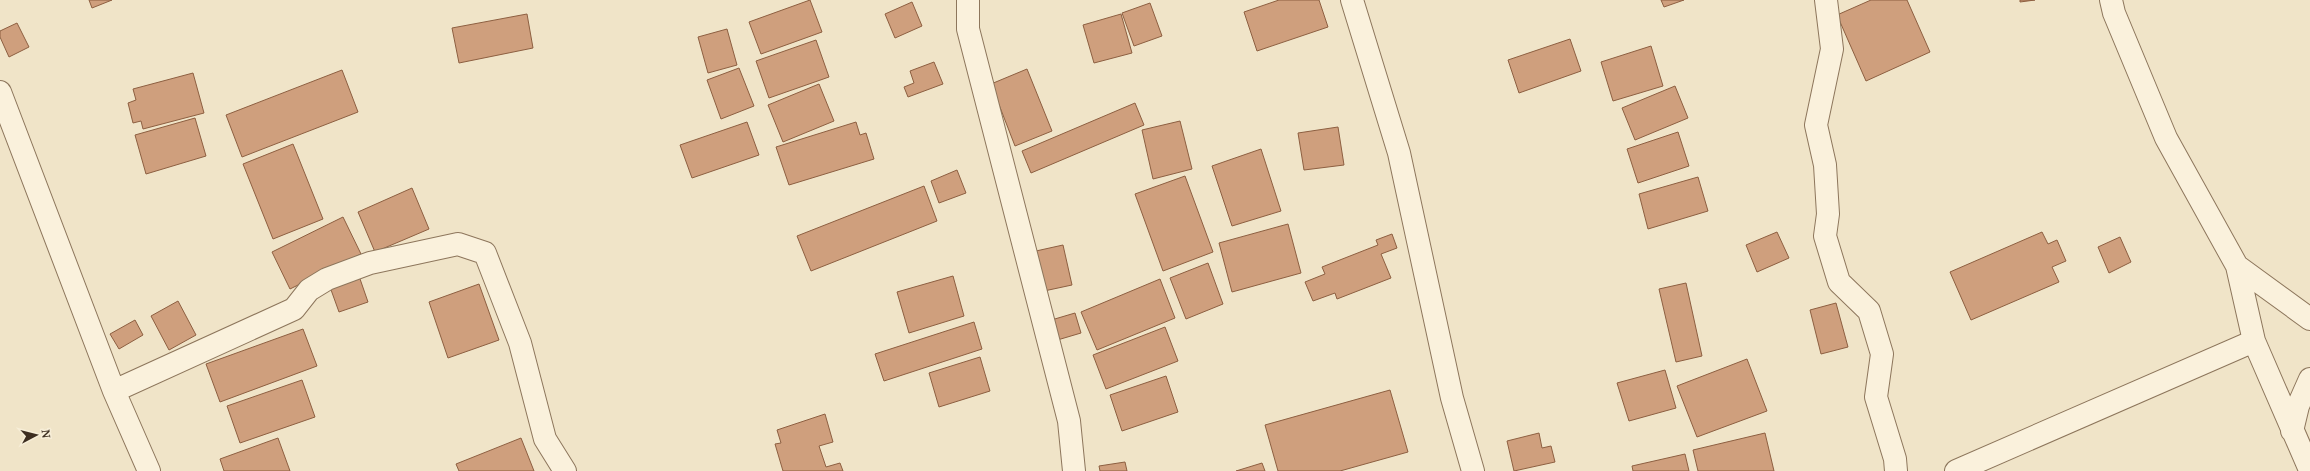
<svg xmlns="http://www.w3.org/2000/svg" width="2310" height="471" font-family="'Noto Serif',serif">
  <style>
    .building { fill: #cf9f7d; stroke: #8d5f41 }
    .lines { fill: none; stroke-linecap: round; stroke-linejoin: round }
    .street-casing { stroke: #8d765c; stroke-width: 24 }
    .street { stroke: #faf1dc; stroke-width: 22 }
  </style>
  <rect width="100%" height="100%" fill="#f0e4c8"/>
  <path class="building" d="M89,0H112L92,8Z
    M810,0L822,32L761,54L749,22Z
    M1279,0H1319L1328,27L1257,51L1244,12Z
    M1661,0H1684L1664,7Z
    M1871,0H1907L1930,52L1866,81L1837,15Z
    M2020,0H2035L2020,2Z
    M912,2L922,26L895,38L885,14Z
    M1150,3L1162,36L1134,46L1122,13Z
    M527,14L533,48L459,63L452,28Z
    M1121,14L1132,53L1094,63L1083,25Z
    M17,23L29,47L9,57L0,37V31Z
    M727,29L737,65L708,73L698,37Z
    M1570,39L1581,71L1519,93L1508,60Z
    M816,40L829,77L769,98L756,61Z
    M1651,46L1663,86L1613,101L1601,62Z
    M934,62L943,84L908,97L904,87L914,83L910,71Z
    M739,68L754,106L721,119L707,80Z
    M1027,69L1052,131L1015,146L991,84Z
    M342,70L358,112L242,157L226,115Z
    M193,73L204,113L143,129L141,121L133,123L128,103L136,100L133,89Z
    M819,84L834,121L783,142L768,105Z
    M1675,86L1688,118L1635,140L1622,108Z
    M1135,103L1144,125L1031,173L1022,151Z
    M195,118L206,156L146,174L135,135Z
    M1180,121L1192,169L1153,179L1142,130Z
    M747,122L759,155L692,178L680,145Z
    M856,122L860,135L866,133L874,159L789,185L776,147Z
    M1338,127L1344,165L1304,170L1298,133Z
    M1678,132L1689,166L1638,183L1627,149Z
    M293,144L323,219L273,239L243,164Z
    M1261,149L1281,211L1232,226L1212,166Z
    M957,170L966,193L939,203L931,181Z
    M1185,176L1213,252L1163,271L1135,194Z
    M1698,177L1708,211L1648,229L1639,194Z
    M924,186L937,221L811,271L797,236Z
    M412,188L429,229L375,252L358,212Z
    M343,217L361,254L290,289L272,252Z
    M1288,224L1301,273L1232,292L1219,243Z
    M1777,232L1789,258L1757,272L1746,245Z
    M2042,232L2048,244L2057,240L2066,261L2052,267L2059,282L1971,320L1950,272Z
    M1392,234L1397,248L1381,254L1391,278L1337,299L1335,293L1313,301L1305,282L1325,274L1322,267L1378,245L1376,240Z
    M2120,237L2131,262L2109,273L2098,247Z
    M1063,245L1072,285L1044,291L1036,251Z
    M1208,263L1223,304L1186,319L1170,278Z
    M359,276L368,302L339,312L330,287Z
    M953,276L964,316L909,333L897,292Z
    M1160,279L1175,318L1097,350L1081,312Z
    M1686,283L1702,356L1676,362L1659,289Z
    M479,284L499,340L448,358L429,302Z
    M178,301L196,335L169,350L151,316Z
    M1836,303L1848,347L1821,354L1810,310Z
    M1075,313L1081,333L1054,341L1048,321Z
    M135,320L143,335L119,349L110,334Z
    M974,322L982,349L884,381L875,354Z
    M1165,327L1178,361L1106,389L1093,355Z
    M303,329L317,366L220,402L206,364Z
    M980,357L990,391L939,407L929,373Z
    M1747,359L1767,411L1697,437L1677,386Z
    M1665,370L1676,408L1629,421L1617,383Z
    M1166,376L1178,412L1122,431L1110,395Z
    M302,380L315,417L240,443L227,406Z
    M1390,390L1408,452L1340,471H1278L1265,425Z
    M825,414L833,442L819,446L826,467L840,463L843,471H783L775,444L781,443L777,430Z
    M1539,433L1542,448L1551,446L1555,462L1514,471L1507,441Z
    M1765,433L1774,471H1698L1693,450Z
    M278,438L290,471H224L220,459Z
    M521,438L534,471H459L456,464Z
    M1685,454L1689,471H1633L1632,466Z
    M1125,462L1127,471H1100L1099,466Z
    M1262,463L1265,471H1236Z"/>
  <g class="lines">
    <g class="street-casing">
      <path id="street" d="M968,0V29L1069,421L1074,471
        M1352,0L1399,153L1452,398L1473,471
        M1826,0L1832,49L1816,125L1825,165L1828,214L1825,236L1839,282L1869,311L1882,354L1876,397L1895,459L1896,471
        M2111,0L2114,13L2166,138L2237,266L2254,341L2310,470
        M0,92L114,391L149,471
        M2237,266L2310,319
        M114,391L294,309L309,290L327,279L370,263L458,244L485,253L520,343L545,439L565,471
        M2292,431L2298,406L2310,379
        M1956,471L2254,341"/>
    </g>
    <use href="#street" class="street"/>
  </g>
  <g transform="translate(36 435) rotate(83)" stroke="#f7eed8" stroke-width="3" paint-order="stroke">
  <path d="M0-3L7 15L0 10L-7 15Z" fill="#3d2e20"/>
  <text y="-6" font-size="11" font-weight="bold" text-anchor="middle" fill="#3d2e20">N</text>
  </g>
</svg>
